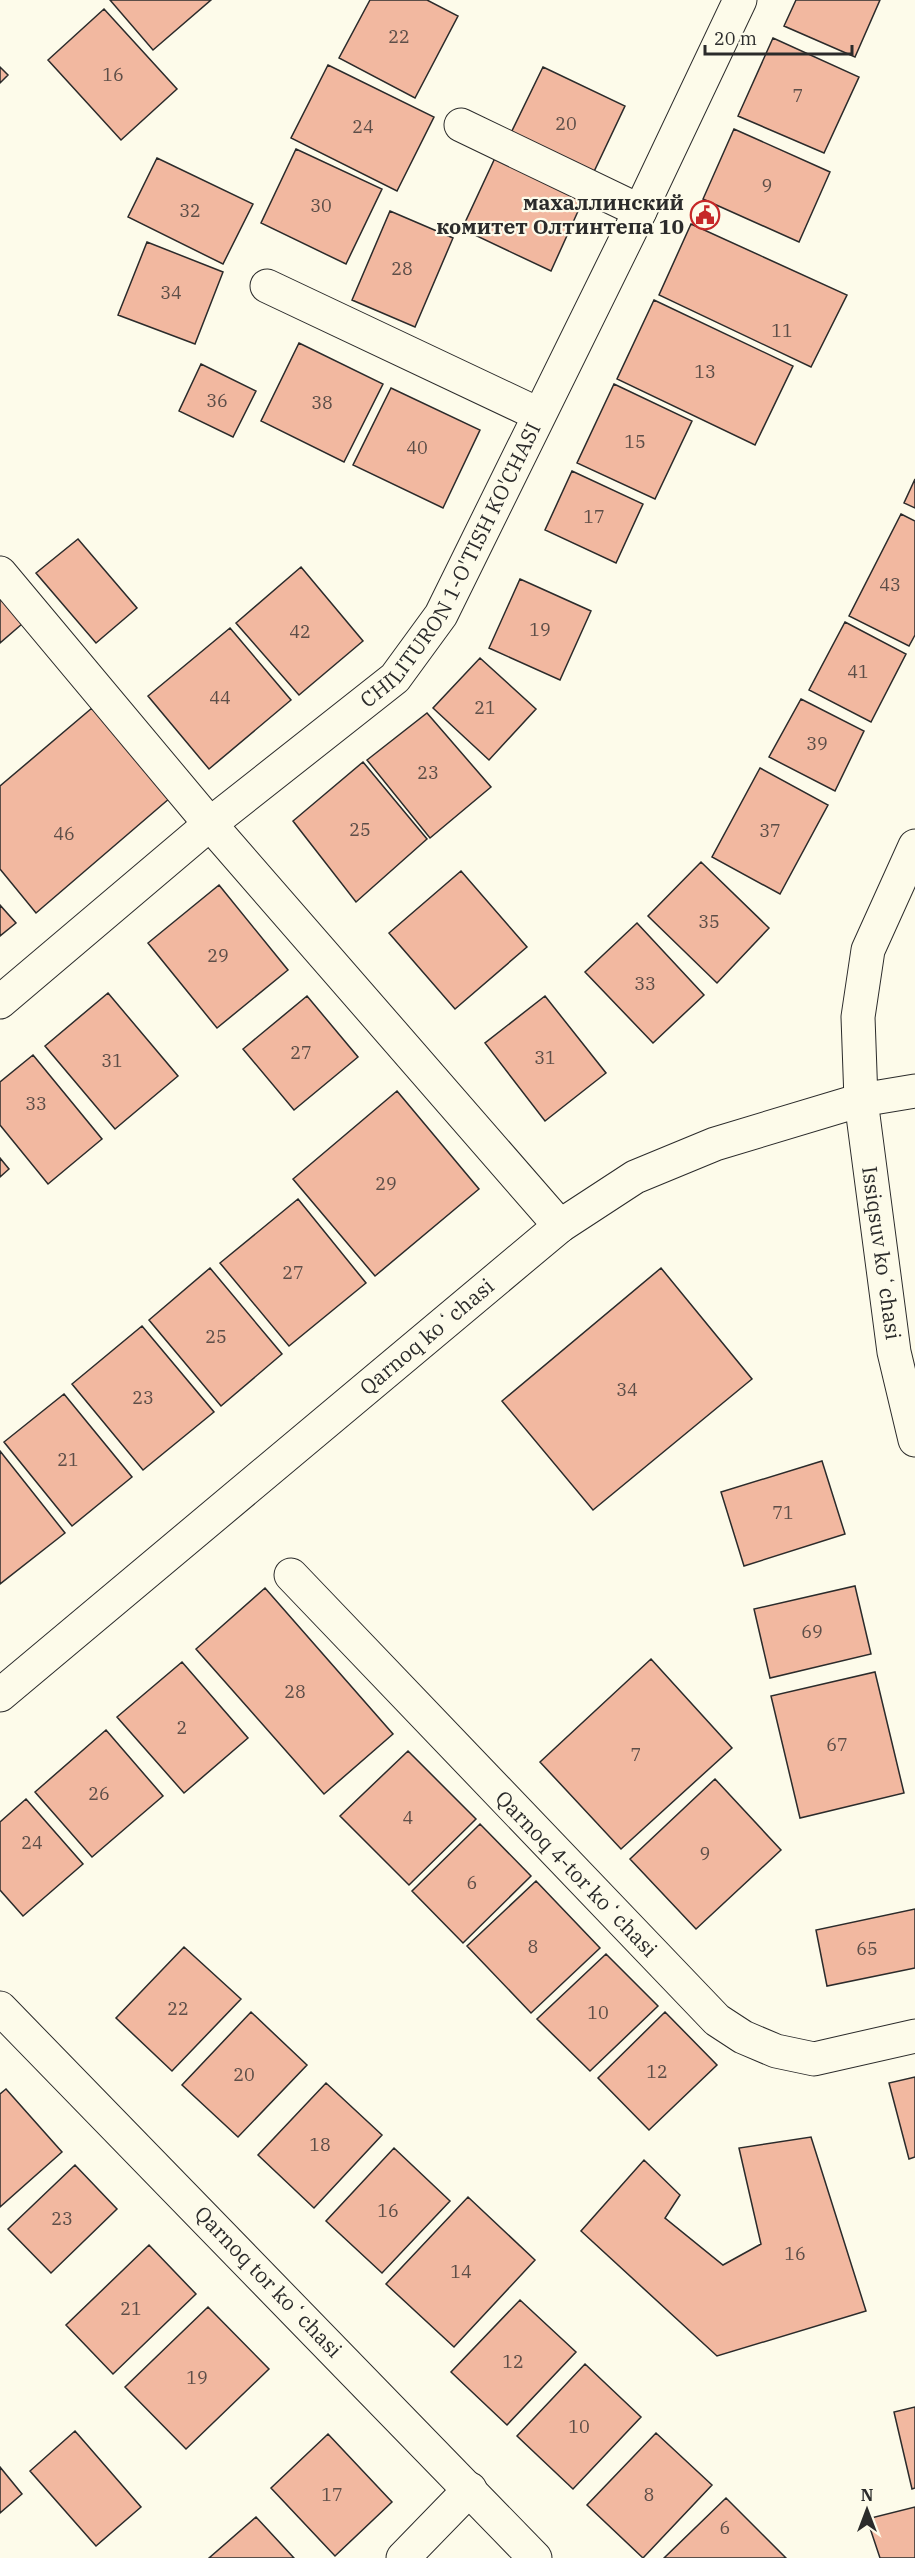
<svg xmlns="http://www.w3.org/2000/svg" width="915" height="2558" font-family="'IBM Plex Serif',serif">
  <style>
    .building { fill: #f2b8a0; stroke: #2b2b2b; stroke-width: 1.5 }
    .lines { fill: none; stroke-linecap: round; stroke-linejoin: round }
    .minor-casing { stroke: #2b2b2b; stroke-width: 35 }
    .tertiary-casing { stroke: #2b2b2b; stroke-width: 35 }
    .minor { stroke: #fdfbea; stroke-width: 33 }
    .tertiary { stroke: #fdfbea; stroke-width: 33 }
    .labels { text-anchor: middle; stroke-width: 4.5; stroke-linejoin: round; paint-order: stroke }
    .number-label { font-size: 18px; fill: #5d4e48 }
    .poi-label { font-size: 21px; font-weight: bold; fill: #2b2b2b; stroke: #fdfbea; text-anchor: end }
    .street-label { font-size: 21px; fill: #2b2b2b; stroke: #fdfbea }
  </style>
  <rect width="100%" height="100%" fill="#fdfbea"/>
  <path class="building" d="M110,0H211L153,50Z
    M370,0H427L458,16L415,98L339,58Z
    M796,0H880L855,57L784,26Z
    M104,9L177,89L121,140L48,60Z
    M773,38L859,77L824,153L738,116Z
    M328,65L434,117L397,191L291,138Z
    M0,67L8,75L0,83Z
    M543,67L625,106L590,180L507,141Z
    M734,129L830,172L799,242L703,199Z
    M296,149L382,189L346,264L261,223Z
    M157,158L253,204L223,264L128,217Z
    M495,158L584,198L551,271L462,229Z
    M390,211L453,238L415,327L352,300Z
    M691,224L847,295L811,367L659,295Z
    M147,242L223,272L195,344L118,315Z
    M654,300L793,366L755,445L617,379Z
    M299,343L383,384L344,462L261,421Z
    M201,364L256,391L233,437L179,411Z
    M614,384L692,421L655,499L577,463Z
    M391,388L480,430L443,508L353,465Z
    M572,471L643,504L616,563L545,530Z
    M915,479V508L904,503Z
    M901,514L915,521V635L909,646L849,616Z
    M78,539L137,608L96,643L36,573Z
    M301,567L363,641L299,695L236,623Z
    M520,579L591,611L560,680L489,648Z
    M0,598L22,624L0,643Z
    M845,622L906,654L871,722L809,690Z
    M230,628L291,700L209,769L148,696Z
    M480,658L536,709L489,760L433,708Z
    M801,699L864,731L835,791L769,757Z
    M92,708L170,798L36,913L0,869V786Z
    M427,713L491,787L430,838L367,760Z
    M363,762L427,839L356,902L293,821Z
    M760,768L828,805L780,894L712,857Z
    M701,862L769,928L717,983L648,916Z
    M461,871L527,947L455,1009L389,933Z
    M219,885L288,970L217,1028L148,943Z
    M0,905L16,923L0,936Z
    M637,923L704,995L653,1043L585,972Z
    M108,993L178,1076L115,1129L45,1046Z
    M307,996L358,1057L294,1110L243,1049Z
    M545,996L606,1073L545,1121L485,1043Z
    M33,1055L102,1139L48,1184L0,1125V1082Z
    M397,1091L479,1189L375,1276L293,1179Z
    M0,1158L9,1169L0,1177Z
    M298,1199L366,1283L289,1346L220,1263Z
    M210,1268L282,1354L221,1406L149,1320Z
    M661,1268L752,1379L593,1510L502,1401Z
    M142,1326L214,1412L143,1470L72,1384Z
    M64,1394L132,1477L72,1526L4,1442Z
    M0,1451L65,1533L0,1584Z
    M822,1461L845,1534L744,1566L721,1492Z
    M855,1586L871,1654L770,1678L754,1609Z
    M265,1588L393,1734L324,1794L196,1649Z
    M651,1659L732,1748L621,1849L540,1762Z
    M182,1662L248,1738L184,1793L117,1717Z
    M875,1672L904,1793L800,1818L771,1696Z
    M106,1730L163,1796L92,1857L35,1792Z
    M408,1751L476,1819L409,1885L340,1816Z
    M715,1779L781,1850L696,1929L630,1859Z
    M26,1799L83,1864L23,1916L0,1890V1822Z
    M480,1824L531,1876L463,1943L412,1891Z
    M536,1881L600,1948L531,2013L467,1946Z
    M915,1909V1968L827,1986L816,1930Z
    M184,1947L241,1999L172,2071L116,2018Z
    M606,1954L658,2006L590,2071L537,2019Z
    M251,2012L307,2065L238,2137L182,2085Z
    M665,2012L717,2065L649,2130L598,2078Z
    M915,2077V2157L909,2159L889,2083Z
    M326,2083L382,2135L314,2208L258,2155Z
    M6,2089L62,2152L0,2207V2094Z
    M811,2137L866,2311L717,2356L581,2231L644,2160L680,2195L665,2218L723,2265L761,2244L739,2148Z
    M394,2148L450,2201L382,2273L326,2221Z
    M75,2165L117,2209L51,2273L8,2229Z
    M468,2197L535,2260L454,2347L386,2284Z
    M149,2245L196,2294L113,2374L66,2325Z
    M520,2300L576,2352L507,2425L451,2372Z
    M208,2307L269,2369L186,2449L125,2387Z
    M585,2364L641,2417L573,2489L517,2436Z
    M915,2407V2488L912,2489L894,2412Z
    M75,2431L141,2507L96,2546L30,2471Z
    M656,2433L712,2485L643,2558L587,2505Z
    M328,2434L392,2502L335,2556L271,2488Z
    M0,2467L22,2494L0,2513Z
    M726,2498L786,2558H664Z
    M915,2507V2558H880L867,2519Z
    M256,2517L294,2558H209Z"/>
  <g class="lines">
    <g class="minor-casing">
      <g id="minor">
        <path d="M461,125L640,211"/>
        <path d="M267,286L538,414"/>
        <path d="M0,573L210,824L560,1226"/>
        <path id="s1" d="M0,1002L210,824L395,678L441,615L640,211L740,0"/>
        <path d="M291,1575L717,2020L743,2037L776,2051L814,2059L915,2036"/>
        <path d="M0,1695L560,1226L635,1177L715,1144L861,1100"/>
        <path d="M0,2008L535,2558"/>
        <path d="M403,2558L470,2489"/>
      </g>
    </g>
    <g class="tertiary-casing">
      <path id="tertiary" d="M915,846L868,950L858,1017L861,1100L894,1352L915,1440
        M861,1100L915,1091"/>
    </g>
    <use href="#minor" class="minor"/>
    <use href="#tertiary" class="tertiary"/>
  </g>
  <defs>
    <g id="civic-ring" transform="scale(1.5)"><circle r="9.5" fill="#fdfbea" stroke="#c62828" stroke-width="1.5"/><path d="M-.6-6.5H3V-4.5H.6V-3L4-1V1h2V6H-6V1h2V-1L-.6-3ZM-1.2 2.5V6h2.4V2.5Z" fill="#c62828"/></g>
  </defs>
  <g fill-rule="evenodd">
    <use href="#civic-ring" x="705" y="215"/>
  </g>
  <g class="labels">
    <g class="number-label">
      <text x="399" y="43">22</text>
      <text x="113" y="81">16</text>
      <text x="798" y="102">7</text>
      <text x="566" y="130">20</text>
      <text x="363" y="133">24</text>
      <text x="767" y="192">9</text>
      <text x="321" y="212">30</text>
      <text x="190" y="217">32</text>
      <text x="402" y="275">28</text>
      <text x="171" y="299">34</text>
      <text x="782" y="337">11</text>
      <text x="705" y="378">13</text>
      <text x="217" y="407">36</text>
      <text x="322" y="409">38</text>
      <text x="635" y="448">15</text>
      <text x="417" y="454">40</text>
      <text x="594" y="523">17</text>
      <text x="890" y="591">43</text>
      <text x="540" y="636">19</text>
      <text x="300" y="638">42</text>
      <text x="858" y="678">41</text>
      <text x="220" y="704">44</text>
      <text x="485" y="714">21</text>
      <text x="817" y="750">39</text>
      <text x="428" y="779">23</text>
      <text x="360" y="836">25</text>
      <text x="770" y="837">37</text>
      <text x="64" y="840">46</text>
      <text x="709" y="928">35</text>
      <text x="218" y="962">29</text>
      <text x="645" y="990">33</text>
      <text x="301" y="1059">27</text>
      <text x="545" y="1064">31</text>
      <text x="112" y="1067">31</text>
      <text x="36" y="1110">33</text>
      <text x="386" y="1190">29</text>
      <text x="293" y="1279">27</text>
      <text x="216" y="1343">25</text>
      <text x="627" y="1396">34</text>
      <text x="143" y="1404">23</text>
      <text x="68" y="1466">21</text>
      <text x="783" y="1519">71</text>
      <text x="812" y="1638">69</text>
      <text x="295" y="1698">28</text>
      <text x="182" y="1734">2</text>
      <text x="837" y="1751">67</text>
      <text x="636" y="1761">7</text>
      <text x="99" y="1800">26</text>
      <text x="408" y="1824">4</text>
      <text x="32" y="1849">24</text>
      <text x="705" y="1860">9</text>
      <text x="472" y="1889">6</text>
      <text x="533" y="1953">8</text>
      <text x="867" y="1955">65</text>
      <text x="178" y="2015">22</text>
      <text x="598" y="2019">10</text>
      <text x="657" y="2078">12</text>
      <text x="244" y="2081">20</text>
      <text x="320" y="2151">18</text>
      <text x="388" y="2217">16</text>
      <text x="62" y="2225">23</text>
      <text x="795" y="2260">16</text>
      <text x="461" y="2278">14</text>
      <text x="131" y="2315">21</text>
      <text x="513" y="2368">12</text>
      <text x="197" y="2384">19</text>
      <text x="579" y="2433">10</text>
      <text x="332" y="2501">17</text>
      <text x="649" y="2501">8</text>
      <text x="725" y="2534">6</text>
    </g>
    <g class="poi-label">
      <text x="684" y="210">махаллинский<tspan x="684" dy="24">комитет Олтинтепа 10</tspan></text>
    </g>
    <g class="street-label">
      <text dy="7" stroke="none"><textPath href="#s1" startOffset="636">CHILITURON 1-O'TISH KO'CHASI</textPath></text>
      <text transform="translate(881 1253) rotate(82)" y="7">Issiqsuv koʻchasi</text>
      <text transform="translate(427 1337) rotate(-40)" y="7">Qarnoq koʻchasi</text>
      <text transform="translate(576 1874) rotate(46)" y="7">Qarnoq 4-tor koʻchasi</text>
      <text transform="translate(268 2282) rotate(46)" y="7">Qarnoq tor koʻchasi</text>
    </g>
  </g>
  <g transform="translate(867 2510)" stroke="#fdfbea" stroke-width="4.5" paint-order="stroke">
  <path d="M0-4.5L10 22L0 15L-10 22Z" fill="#2b2b2b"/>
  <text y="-9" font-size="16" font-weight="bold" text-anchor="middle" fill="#2b2b2b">N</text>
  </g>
  <path d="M705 45v9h147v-9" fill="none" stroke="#2b2b2b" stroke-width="3"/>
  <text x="714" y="45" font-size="18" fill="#2b2b2b" stroke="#fdfbea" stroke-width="4.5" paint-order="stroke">20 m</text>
</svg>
